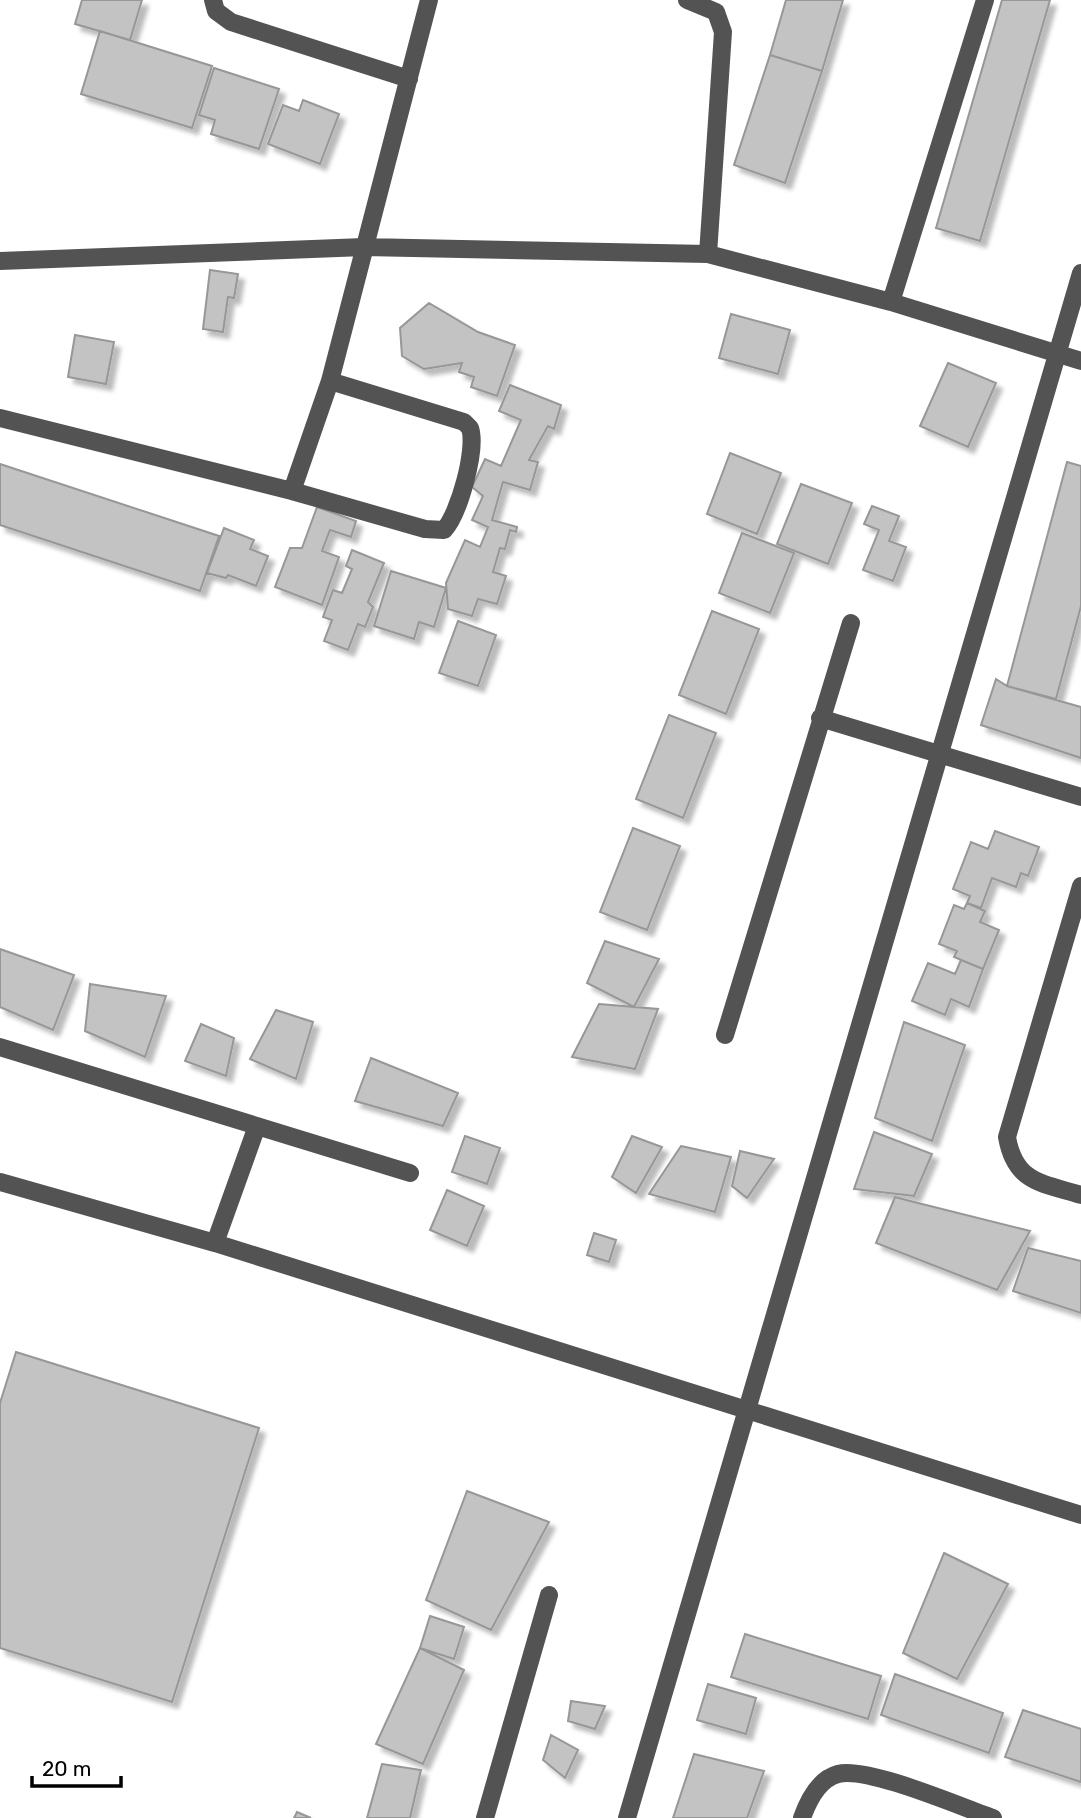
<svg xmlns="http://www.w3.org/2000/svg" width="1081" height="1818" font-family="Rubik,sans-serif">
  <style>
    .building { fill: #c3c3c3; stroke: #979797; stroke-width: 2; filter: url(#shadow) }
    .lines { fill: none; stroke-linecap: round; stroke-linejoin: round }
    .minor { stroke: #535353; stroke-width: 18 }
  </style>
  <defs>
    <filter id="shadow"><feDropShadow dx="6" dy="6" stdDeviation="2" flood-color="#0004"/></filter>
  </defs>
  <rect width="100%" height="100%" fill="#fff"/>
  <path class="building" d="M82,0H142L130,40L75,24Z
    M786,0H843L822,71L770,55Z
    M1002,0H1050L980,241L936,228Z
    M100,31L212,66L192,128L81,94Z
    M770,55L822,71L785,183L734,165Z
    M214,68L279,89L259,149L211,134L215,120L199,115Z
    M303,100L339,114L320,164L268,144L283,105L299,111Z
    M210,270L238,274L234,298L228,297L223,332L203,329Z
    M429,303L478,332L515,345L497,396L471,387L474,377L459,372L462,363L424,369L402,356L400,328Z
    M731,314L790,330L778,374L719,358Z
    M75,335L114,342L106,384L68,377Z
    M948,363L996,383L968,447L920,426Z
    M510,385L561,405L554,429L548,426L529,460L538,462L530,490L503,482L492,520L517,527L516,532L510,530L505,549L500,548L493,572L506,576L497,604L478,599L472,616L448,609L446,583L465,540L480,547L488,527L472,520L483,496L472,487L485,459L501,466L521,420L499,411Z
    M730,453L781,473L757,534L707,514Z
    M1067,462L1081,466V606L1056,699L1007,686Z
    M0,464L219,536L200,591L0,525Z
    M801,484L852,503L828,564L777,544Z
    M872,506L899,516L889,541L906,547L893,581L863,570L879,530L864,524Z
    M317,507L356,521L351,537L330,530L322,551L339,557L322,605L275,587L290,548H302Z
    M224,528L254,540L250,549L268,556L256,586L228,575L226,578L207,573Z
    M742,533L794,553L770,613L719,593Z
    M352,550L384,563L368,602L373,607L365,627L358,624L348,650L324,641L332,620L323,617L333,590L342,593L352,569L346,566Z
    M391,571L446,588L434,627L419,622L414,639L374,626Z
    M712,611L759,629L726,714L679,695Z
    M458,621L496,635L478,686L439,673Z
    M996,679L1007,686L1081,707V758L981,725Z
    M669,715L716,733L683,818L636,799Z
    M633,828L680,846L647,930L600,912Z
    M995,831L1039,847L1028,876L1021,873L1016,887L992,878L981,908L967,903L970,896L953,889L971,842L988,849Z
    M967,903L985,911L980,922L999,930L983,969L954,957L957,951L939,944L954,905L964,909Z
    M605,941L659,959L634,1007L587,983Z
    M0,949L74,975L53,1030L0,1007Z
    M961,960L983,969L969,1007L951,999L945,1015L912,1001L928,963L955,974Z
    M90,984L166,996L145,1057L85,1031Z
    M599,1004L658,1009L635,1069L572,1057Z
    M276,1010L313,1022L296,1079L250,1059Z
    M904,1022L965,1045L932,1141L875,1118Z
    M201,1024L234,1038L226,1076L185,1061Z
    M371,1058L458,1093L443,1126L355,1101Z
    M874,1132L932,1154L914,1196L854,1189Z
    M465,1136L500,1148L487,1184L452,1172Z
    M632,1136L662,1147L636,1193L612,1177Z
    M681,1146L731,1157L715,1212L649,1194Z
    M740,1151L774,1159L747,1198L732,1186Z
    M447,1190L484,1206L467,1246L430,1230Z
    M895,1197L914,1202L1030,1231L997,1290L876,1243Z
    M594,1233L616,1240L609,1262L587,1255Z
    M1028,1248L1081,1261V1313L1013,1291Z
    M16,1352L259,1428L172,1702L0,1648V1403Z
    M467,1491L549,1522L491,1630L426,1600Z
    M944,1553L1008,1584L957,1679L903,1653Z
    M430,1616L464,1627L454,1659L420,1648Z
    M745,1634L881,1676L868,1719L731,1677Z
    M420,1648L464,1670L423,1764L376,1744Z
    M895,1674L1003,1713L989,1753L881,1715Z
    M708,1684L756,1698L746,1734L697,1720Z
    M571,1701L605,1706L595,1729L568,1721Z
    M1023,1710L1081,1729V1782L1005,1757Z
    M551,1735L578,1750L565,1778L543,1760Z
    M694,1754L764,1771L747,1818H673Z
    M382,1764L421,1770L410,1818H367Z
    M297,1812L311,1818H294Z"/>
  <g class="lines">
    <path class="minor" d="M213,0L216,11L231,22L409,79
      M687,0L716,12L723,32L708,254
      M0,261L364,247L708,254L891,302L1081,361
      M891,302L985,0
      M0,418L292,491L425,529L444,530C459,514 477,449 470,428L464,422L330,381
      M292,491L330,381L429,0
      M820,718L1081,797
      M1081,886L1007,1137C1015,1183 1042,1183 1081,1195
      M725,1035L851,623
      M0,1047L410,1173
      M0,1182L215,1243L1081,1515
      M215,1243L257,1126
      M485,1818L549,1595
      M627,1818L1081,273
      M802,1818C808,1801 819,1779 838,1774C867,1766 961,1807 993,1818"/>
  </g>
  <path d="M32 1776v10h89v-10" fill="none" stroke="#000000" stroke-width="3.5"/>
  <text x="42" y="1776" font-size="21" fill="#000000" stroke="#ffffff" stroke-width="5" paint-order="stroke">20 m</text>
</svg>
